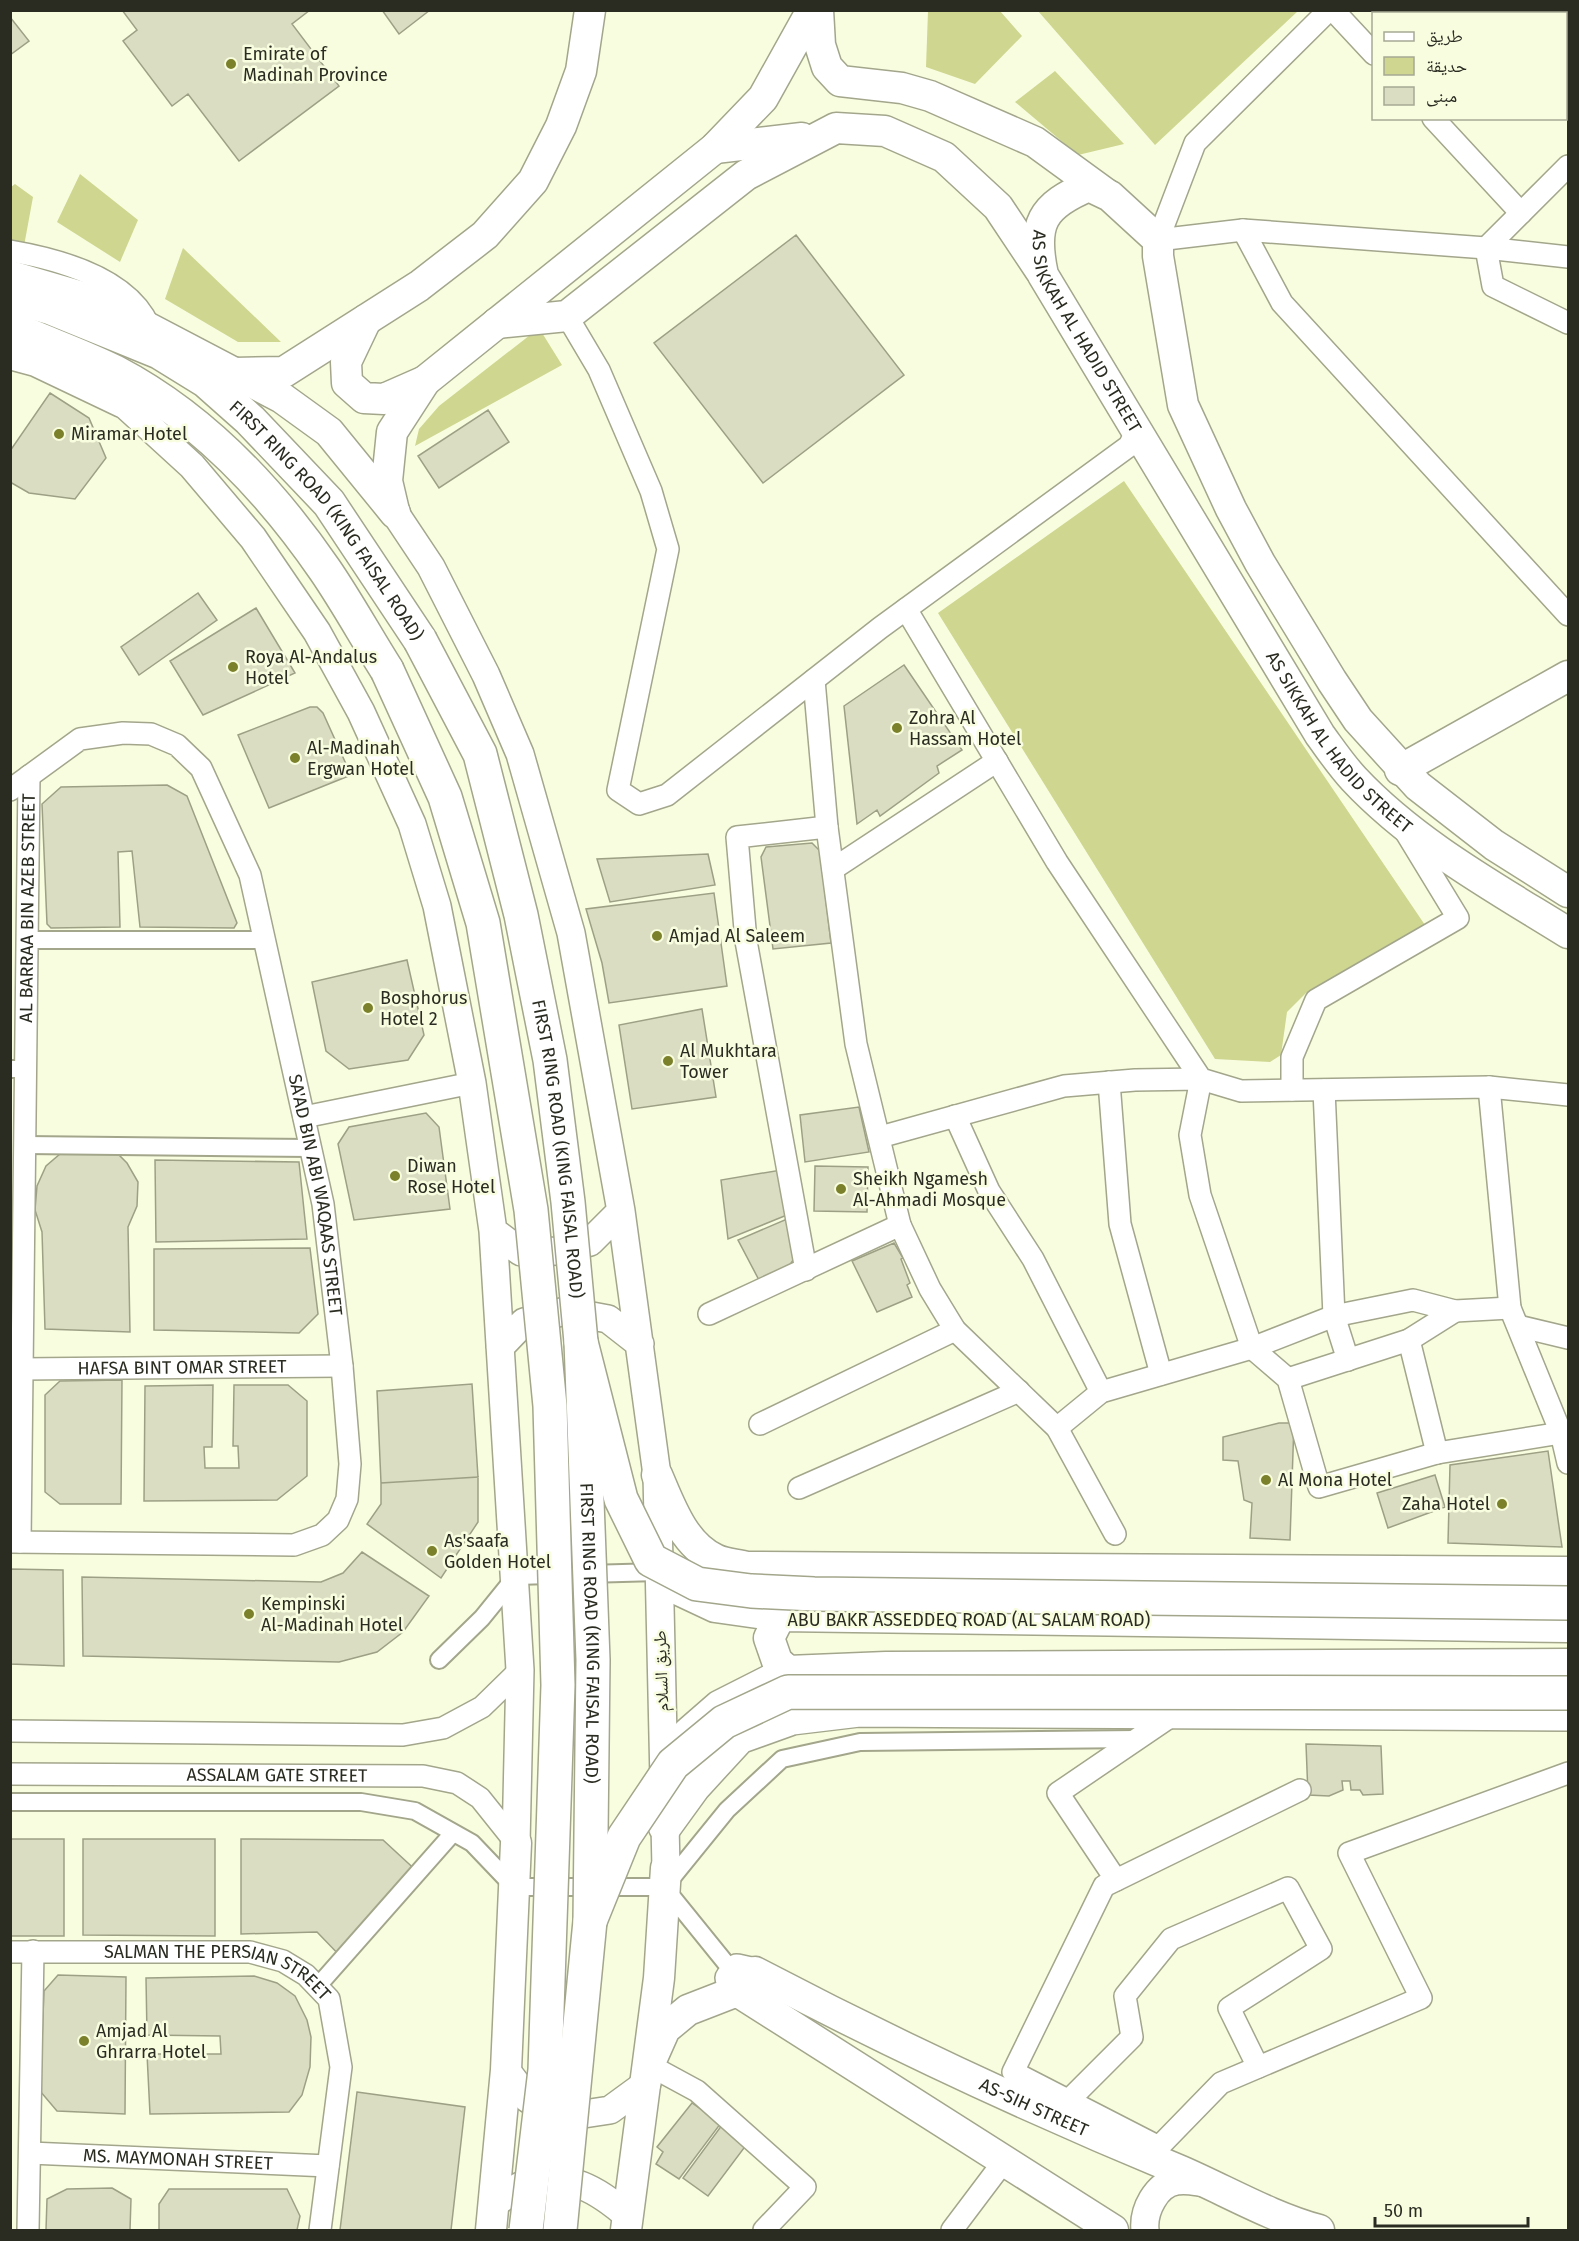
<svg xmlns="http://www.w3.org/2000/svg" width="1579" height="2241" font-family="'Fira Sans','Noto Naskh Arabic',sans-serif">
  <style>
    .green { fill: #cfd690 }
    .building { fill: #daddc1; stroke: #9da085; stroke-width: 1.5 }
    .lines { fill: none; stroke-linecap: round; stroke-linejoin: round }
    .pedestrian-casing { stroke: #a3a68b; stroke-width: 20 }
    .minor-casing { stroke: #a3a68b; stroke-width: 24 }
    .tertiary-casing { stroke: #a3a68b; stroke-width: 30 }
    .secondary-casing { stroke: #a3a68b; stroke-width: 33 }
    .primary-casing { stroke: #a3a68b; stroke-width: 36 }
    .trunk-casing { stroke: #a3a68b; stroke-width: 36 }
    .pedestrian { stroke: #fff; stroke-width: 16 }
    .minor { stroke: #fff; stroke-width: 21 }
    .tertiary { stroke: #fff; stroke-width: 27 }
    .secondary { stroke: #fff; stroke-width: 30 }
    .primary { stroke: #fff; stroke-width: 33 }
    .trunk { stroke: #fff; stroke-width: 33 }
    .trunk-bridge-casing { stroke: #a3a68b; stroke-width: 36; stroke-linecap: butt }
    .motorway-bridge-casing { stroke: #a3a68b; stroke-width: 36; stroke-linecap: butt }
    .trunk-bridge { stroke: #fff; stroke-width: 33 }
    .motorway-bridge { stroke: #fff; stroke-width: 33 }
    .poi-dot { fill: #7b802b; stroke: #f9fde0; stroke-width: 2 }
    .labels { text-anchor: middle; stroke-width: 5; stroke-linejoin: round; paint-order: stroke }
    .poi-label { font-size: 18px; fill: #2b2c21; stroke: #f9fde0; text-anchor: start }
    .street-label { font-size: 18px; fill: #2b2c21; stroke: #f9fde0 }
  </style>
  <rect width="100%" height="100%" fill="#f9fde0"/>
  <path class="green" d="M928,11H1000L1022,36L975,84L926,67Z
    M1038,11H1298L1155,145Z
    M1055,71L1124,144L1078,155L1015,102Z
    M80,174L138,220L120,262L57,222Z
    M15,184L33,197L24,246L11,243V187Z
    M183,248L281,342H238L165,299Z
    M539,328L562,365L415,446L419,429L439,406Z
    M1124,481L1425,925L1306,993L1287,1012L1281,1055L1270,1062L1215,1059L938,613Z"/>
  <path class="building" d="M122,10H310L292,24L339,86L239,161L188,94L172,106L123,41L137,30Z
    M382,10H430L399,34Z
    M10,17L29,41L10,55Z
    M796,235L904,375L763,483L654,343Z
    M50,393L89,418L106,458L75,499L29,493L10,482V451Z
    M488,410L509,442L439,488L418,456Z
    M198,593L217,620L139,675L121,647Z
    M256,608L295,673L203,715L170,661Z
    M904,665L962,750L937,766L939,773L880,816L877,810L857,824L844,706Z
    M310,707H317L323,713L351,775L269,808L238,735Z
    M167,785L187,796L237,923L234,928L140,927L132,851L118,852L120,927L51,928L47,924L42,804L61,787Z
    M812,843L820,851L831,943L773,949L761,857L766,847Z
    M708,854L715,885L610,902L597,859Z
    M714,893L727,986L609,1003L602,963L586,909Z
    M407,960L424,1035L408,1060L349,1069L326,1051L312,982Z
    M702,1009L716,1097L632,1109L619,1025Z
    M859,1107L869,1152L805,1162L800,1115Z
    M426,1113L439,1127L450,1209L354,1220L338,1144L349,1127Z
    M87,1152H116L127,1163L138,1182L137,1206L128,1227L130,1332L45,1329L42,1232L35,1210L37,1186L46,1166L60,1154Z
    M155,1160L299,1162L307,1239L156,1242Z
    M815,1166L868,1167L867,1212L814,1211Z
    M781,1170L787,1215L728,1239L721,1180Z
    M787,1219L795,1257L788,1268L760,1282L738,1240Z
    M894,1243L903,1258L901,1259L910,1283L907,1285L912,1297L877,1312L852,1261Z
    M310,1248L318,1314L299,1333L154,1330V1249Z
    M122,1380L121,1504H60L45,1492V1395L60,1381Z
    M472,1384L478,1477L381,1483L377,1391Z
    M213,1385L212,1447H204L205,1468H239L238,1446H233L234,1385H288L307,1401V1476L277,1500L144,1501L145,1386Z
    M1279,1423H1294L1290,1540L1250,1538L1252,1503L1244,1500L1238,1461L1223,1460V1437Z
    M1548,1451L1562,1547L1448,1543L1450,1465Z
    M1435,1475L1445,1507L1388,1528L1377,1493Z
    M478,1477V1522L441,1578L367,1524L381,1504V1483Z
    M362,1552L429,1596L403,1632L377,1652L339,1662L83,1656L82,1577L321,1582L343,1573Z
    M10,1569L63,1570L64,1666L10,1664Z
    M1306,1744L1381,1746L1383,1794L1363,1795L1360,1790H1351L1350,1781H1342L1343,1790L1329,1796L1308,1795Z
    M10,1839H64V1936H10Z
    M83,1839H215V1936L83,1935Z
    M241,1839L383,1840L421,1875L344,1960L317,1932L241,1934Z
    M58,1975L126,1977L125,2114L57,2111L40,2091L44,1991Z
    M254,1976L277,1983L295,1996L307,2020L311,2037L310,2067L302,2095L289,2112L150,2114L147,2054H221L220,2036L147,2035L146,1978Z
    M357,2092L465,2107L451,2230H340Z
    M692,2103L721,2123L679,2179L656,2164L663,2152L657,2147Z
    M722,2125L747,2144L708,2196L683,2178Z
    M112,2188L131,2199L130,2230H46L47,2199L67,2189Z
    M169,2189H287L300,2216L297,2230H159V2204Z"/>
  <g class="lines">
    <g class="pedestrian-casing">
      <path id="pedestrian" d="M28,940H265
        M10,1069H26
        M25,1145L311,1148
        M439,1660L482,1618L516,1576L658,1572
        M10,1802H361L415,1811L472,1843L514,1887H665
        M667,1884L727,1810L782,1759L860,1742L1137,1739
        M665,1888L733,1972
        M317,1987L453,1833"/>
    </g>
    <g class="minor-casing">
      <g id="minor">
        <path d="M1329,10L1195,143L1158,240L1243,230L1486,248L1568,257"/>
        <path d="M1333,10L1374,54"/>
        <path d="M1482,14L1485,10"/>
        <path d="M1433,118L1521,213"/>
        <path d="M1568,166L1486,248L1493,286L1568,323"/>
        <path d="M1243,230L1282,303L1568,615"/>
        <path d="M10,251C57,259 128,278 149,326"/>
        <path d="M567,316L599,370L651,491L668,549L618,790L639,804L667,795L880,628L1129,446L1136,432"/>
        <path d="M906,609L1057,862L1201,1079L1241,1091L1489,1087L1568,1095"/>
        <path d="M814,680L827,827L856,1044L900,1225L930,1289L955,1330L1057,1428L1115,1534"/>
        <path id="s1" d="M10,790L80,739L123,733L151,734L177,745L201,768L250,875L323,1204L342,1366L350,1464L347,1499L338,1520L322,1535L294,1545L10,1542"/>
        <path d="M833,869L997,761"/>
        <path d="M1109,1082L1120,1224L1161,1374"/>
        <path d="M1489,1087L1510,1308L1561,1433L1568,1463"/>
        <path d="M1292,1090V1057L1316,1000L1458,918L1405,831"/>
        <path d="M1324,1090L1334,1316L1348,1360"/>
        <path d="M955,1116L989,1191L1033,1259L1101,1392"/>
        <path d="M304,1117L472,1083"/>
        <path d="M880,1137L1064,1086L1135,1080L1201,1079L1190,1135L1200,1195L1252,1348L1288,1379L1319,1487L1437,1453L1561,1433"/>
        <path d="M806,1270L746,941L737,837L827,827"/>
        <path d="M709,1314L900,1225"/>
        <path d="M1518,1326L1568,1338"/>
        <path d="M1409,1340L1437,1453"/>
        <path id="s2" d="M22,1369L342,1366"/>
        <path d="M1288,1379L1409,1340L1455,1311"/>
        <path d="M760,1424L955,1330"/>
        <path d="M1057,1428L1101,1392L1252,1348L1334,1316L1413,1300L1455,1311L1510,1308"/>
        <path d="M799,1488L1019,1391"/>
        <path id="s3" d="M20,1542L29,776"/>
        <path d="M10,1731L403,1735L443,1728L482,1707L520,1670"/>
        <path id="s4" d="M10,1774L423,1776L457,1783L480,1798L516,1843"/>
        <path d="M1116,1880L1058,1793L1177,1712"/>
        <path id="s5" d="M10,1952H250L283,1961L306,1975L329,1999L341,2067L320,2230"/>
        <path d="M649,2065L697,2091L805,2187L764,2230"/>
        <path d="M1052,2117L1132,2037L1125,1996L1171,1939L1288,1888L1321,1949L1229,2008L1258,2067"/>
        <path d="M1159,2147L1013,2072L1104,1886L1300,1790"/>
        <path id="s6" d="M30,2153L328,2166"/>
        <path d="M1148,2158L1221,2083L1421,1998L1349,1853L1568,1773"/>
        <path d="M28,2230L33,1951"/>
        <path d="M952,2230L1004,2161"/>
      </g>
    </g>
    <g class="tertiary-casing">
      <path id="tertiary" d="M116,381L122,402L192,466L253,538L317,632L361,712L412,824L437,906L472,1083L493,1231L520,1670L516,1843
        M395,513L431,567L486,675L520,754L571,933L621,1211L657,1475L666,1868
        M493,1231L521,1252L558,1251L590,1242L621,1211
        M500,1347L524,1322L565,1311L608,1319L640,1344
        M737,1991L729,1978L737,1968L755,1972
        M506,2070L528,2099L564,2117L610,2110L647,2083
        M495,2203C505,2197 516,2186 527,2183C569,2172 598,2190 628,2216
        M1145,2230C1143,2211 1156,2184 1177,2181C1186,2179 1197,2182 1207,2183"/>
    </g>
    <g class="secondary-casing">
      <g id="secondary">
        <path d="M818,10L820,45L827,67L840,81L902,88L930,96L1035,142L1105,193"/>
        <path d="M715,148L802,138"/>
        <path d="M10,276L99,302L282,398L329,432L395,513"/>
        <path d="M366,320L346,362L347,383L364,398L384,399L425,381L715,148L763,98L812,10"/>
        <path d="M497,323L567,316L746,175L836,128L885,131L944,157L998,207L1040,270"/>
        <path d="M10,354L36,361L122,402"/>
        <path d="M177,357L234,373L284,372L419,286L485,235L533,181L561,126L581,71L590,10"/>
        <path d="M394,511L387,481L392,432L425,381"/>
        <path d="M1400,770L1568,676"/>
        <path id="s7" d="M1568,892L1494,845L1418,786L1358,720L1332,681L1260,563L1231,509L1183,405L1158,256V240L1110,196L1089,186C1041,206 1032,224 1043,275L1320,735C1331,750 1341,765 1354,779C1414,843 1494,887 1568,933"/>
        <path d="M657,1475C670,1505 683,1544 715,1559C724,1564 737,1564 747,1567L1568,1572"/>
        <path d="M666,1584L715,1607L780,1616"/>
        <path d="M1568,1627L780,1616L769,1638L777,1661L788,1671L886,1667L1568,1664"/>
        <path d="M688,1733L719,1706L788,1671"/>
        <path id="s8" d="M755,1972C894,2045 1036,2111 1181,2171C1227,2191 1271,2217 1319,2230"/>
        <path d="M649,2065L665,2029L688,2010L737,1991L1113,2230"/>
        <path d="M491,2230L506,2070L516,1843"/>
        <path d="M626,2230L659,1978L666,1868"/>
      </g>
    </g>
    <g class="primary-casing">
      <path id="primary" d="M665,1826L694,1786L739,1737L792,1718L859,1710L1568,1714"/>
    </g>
    <g class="trunk-casing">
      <g id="trunk">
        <path id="s9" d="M10,296L51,308L159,352L206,381L250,420L329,503L420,640"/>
        <path d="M10,327C45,343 81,355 115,372C201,417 270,490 325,570C347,602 366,637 387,670"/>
      </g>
    </g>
    <use href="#pedestrian" class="pedestrian"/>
    <use href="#minor" class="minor"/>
    <use href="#tertiary" class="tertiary"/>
    <use href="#secondary" class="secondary"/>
    <use href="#primary" class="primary"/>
    <use href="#trunk" class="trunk"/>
    <g class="trunk-bridge-casing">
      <g id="trunk-bridge">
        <path id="s10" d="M420,640L480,754L521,915L550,1060L568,1202L581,1342L593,1660L590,1921L560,2230"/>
        <path d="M387,670L445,797L483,923L531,1210L550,1406L558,1685L545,2070L526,2230"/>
      </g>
    </g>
    <g class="motorway-bridge-casing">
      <path id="motorway-bridge" d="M581,1342L621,1499L651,1560L697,1584L751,1591L814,1594L1568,1603
        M590,1921L624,1837L673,1764L724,1722L788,1692L1568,1693"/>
    </g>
    <use href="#trunk-bridge" class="trunk-bridge"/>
    <use href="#motorway-bridge" class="motorway-bridge"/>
  </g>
  <g class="poi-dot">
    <circle cx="231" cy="64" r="6"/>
    <circle cx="59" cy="434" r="6"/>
    <circle cx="233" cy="667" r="6"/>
    <circle cx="897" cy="728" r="6"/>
    <circle cx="295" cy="758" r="6"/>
    <circle cx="657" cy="936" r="6"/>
    <circle cx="368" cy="1008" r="6"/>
    <circle cx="668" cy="1061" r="6"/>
    <circle cx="395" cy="1176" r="6"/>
    <circle cx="841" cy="1189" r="6"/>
    <circle cx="1266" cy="1480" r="6"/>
    <circle cx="1502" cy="1504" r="6"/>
    <circle cx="432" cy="1551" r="6"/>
    <circle cx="249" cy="1614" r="6"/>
    <circle cx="84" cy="2041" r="6"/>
  </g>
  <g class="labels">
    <g class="poi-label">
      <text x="243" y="60">Emirate of<tspan x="243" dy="21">Madinah Province</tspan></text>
      <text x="71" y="440">Miramar Hotel</text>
      <text x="245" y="663">Roya Al-Andalus<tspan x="245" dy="21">Hotel</tspan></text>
      <text x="909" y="724">Zohra Al<tspan x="909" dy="21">Hassam Hotel</tspan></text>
      <text x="307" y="754">Al-Madinah<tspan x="307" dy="21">Ergwan Hotel</tspan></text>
      <text x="669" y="942">Amjad Al Saleem</text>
      <text x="380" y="1004">Bosphorus<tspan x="380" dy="21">Hotel 2</tspan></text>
      <text x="680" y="1057">Al Mukhtara<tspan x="680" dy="21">Tower</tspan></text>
      <text x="407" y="1172">Diwan<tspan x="407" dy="21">Rose Hotel</tspan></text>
      <text x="853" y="1185">Sheikh Ngamesh<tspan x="853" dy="21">Al-Ahmadi Mosque</tspan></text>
      <text x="1278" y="1486">Al Mona Hotel</text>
      <text x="1490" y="1510" text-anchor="end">Zaha Hotel</text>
      <text x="444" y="1547">As'saafa<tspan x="444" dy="21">Golden Hotel</tspan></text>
      <text x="261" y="1610">Kempinski<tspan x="261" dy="21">Al-Madinah Hotel</tspan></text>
      <text x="96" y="2037">Amjad Al<tspan x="96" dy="21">Ghrarra Hotel</tspan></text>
    </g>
    <g class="street-label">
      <text dy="6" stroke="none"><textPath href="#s7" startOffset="1072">AS SIKKAH AL HADID STREET</textPath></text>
      <text dy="6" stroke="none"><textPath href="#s9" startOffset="400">FIRST RING ROAD (KING FAISAL ROAD)</textPath></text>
      <text dy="6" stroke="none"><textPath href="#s7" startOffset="1558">AS SIKKAH AL HADID STREET</textPath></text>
      <text dy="6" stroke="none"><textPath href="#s3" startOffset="634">AL BARRAA BIN AZEB STREET</textPath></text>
      <text dy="6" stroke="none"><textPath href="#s10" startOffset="532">FIRST RING ROAD (KING FAISAL ROAD)</textPath></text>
      <text dy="6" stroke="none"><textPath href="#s1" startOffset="664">SA'AD BIN ABI WAQAAS STREET</textPath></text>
      <text dy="6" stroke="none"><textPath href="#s2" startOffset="160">HAFSA BINT OMAR STREET</textPath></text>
      <text x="969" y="1626">ABU BAKR ASSEDDEQ ROAD (AL SALAM ROAD)</text>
      <text dy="6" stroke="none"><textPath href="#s10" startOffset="1018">FIRST RING ROAD (KING FAISAL ROAD)</textPath></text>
      <text transform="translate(661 1671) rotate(-92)" y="6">طريق السلام</text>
      <text dy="6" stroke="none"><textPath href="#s4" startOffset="267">ASSALAM GATE STREET</textPath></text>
      <text dy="6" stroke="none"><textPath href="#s5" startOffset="213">SALMAN THE PERSIAN STREET</textPath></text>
      <text dy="6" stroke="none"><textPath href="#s8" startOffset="310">AS-SIH STREET</textPath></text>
      <text dy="6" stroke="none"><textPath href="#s6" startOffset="148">MS. MAYMONAH STREET</textPath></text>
    </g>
  </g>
  <rect width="1579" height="2241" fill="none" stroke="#2b2c21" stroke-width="24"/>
  <rect x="1372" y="12" width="195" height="108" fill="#f9fde0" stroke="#a7a994" stroke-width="1.5"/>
  <rect x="1384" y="32" width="30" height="9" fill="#ffffff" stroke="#a7a994" stroke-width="1.5"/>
  <text x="1426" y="42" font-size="18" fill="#2b2c21">طريق</text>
  <rect x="1384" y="57" width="30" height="18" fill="#cfd690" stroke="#a7a994" stroke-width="1.5"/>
  <text x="1426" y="72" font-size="18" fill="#2b2c21">حديقة</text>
  <rect x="1384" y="87" width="30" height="18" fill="#daddc1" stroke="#a7a994" stroke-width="1.5"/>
  <text x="1426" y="102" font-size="18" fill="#2b2c21">مبنى</text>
  <path d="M1375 2217v9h153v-9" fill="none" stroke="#2b2c21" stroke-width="3"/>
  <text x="1384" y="2217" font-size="18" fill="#2b2c21" stroke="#f9fde0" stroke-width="4.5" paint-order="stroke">50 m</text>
</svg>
